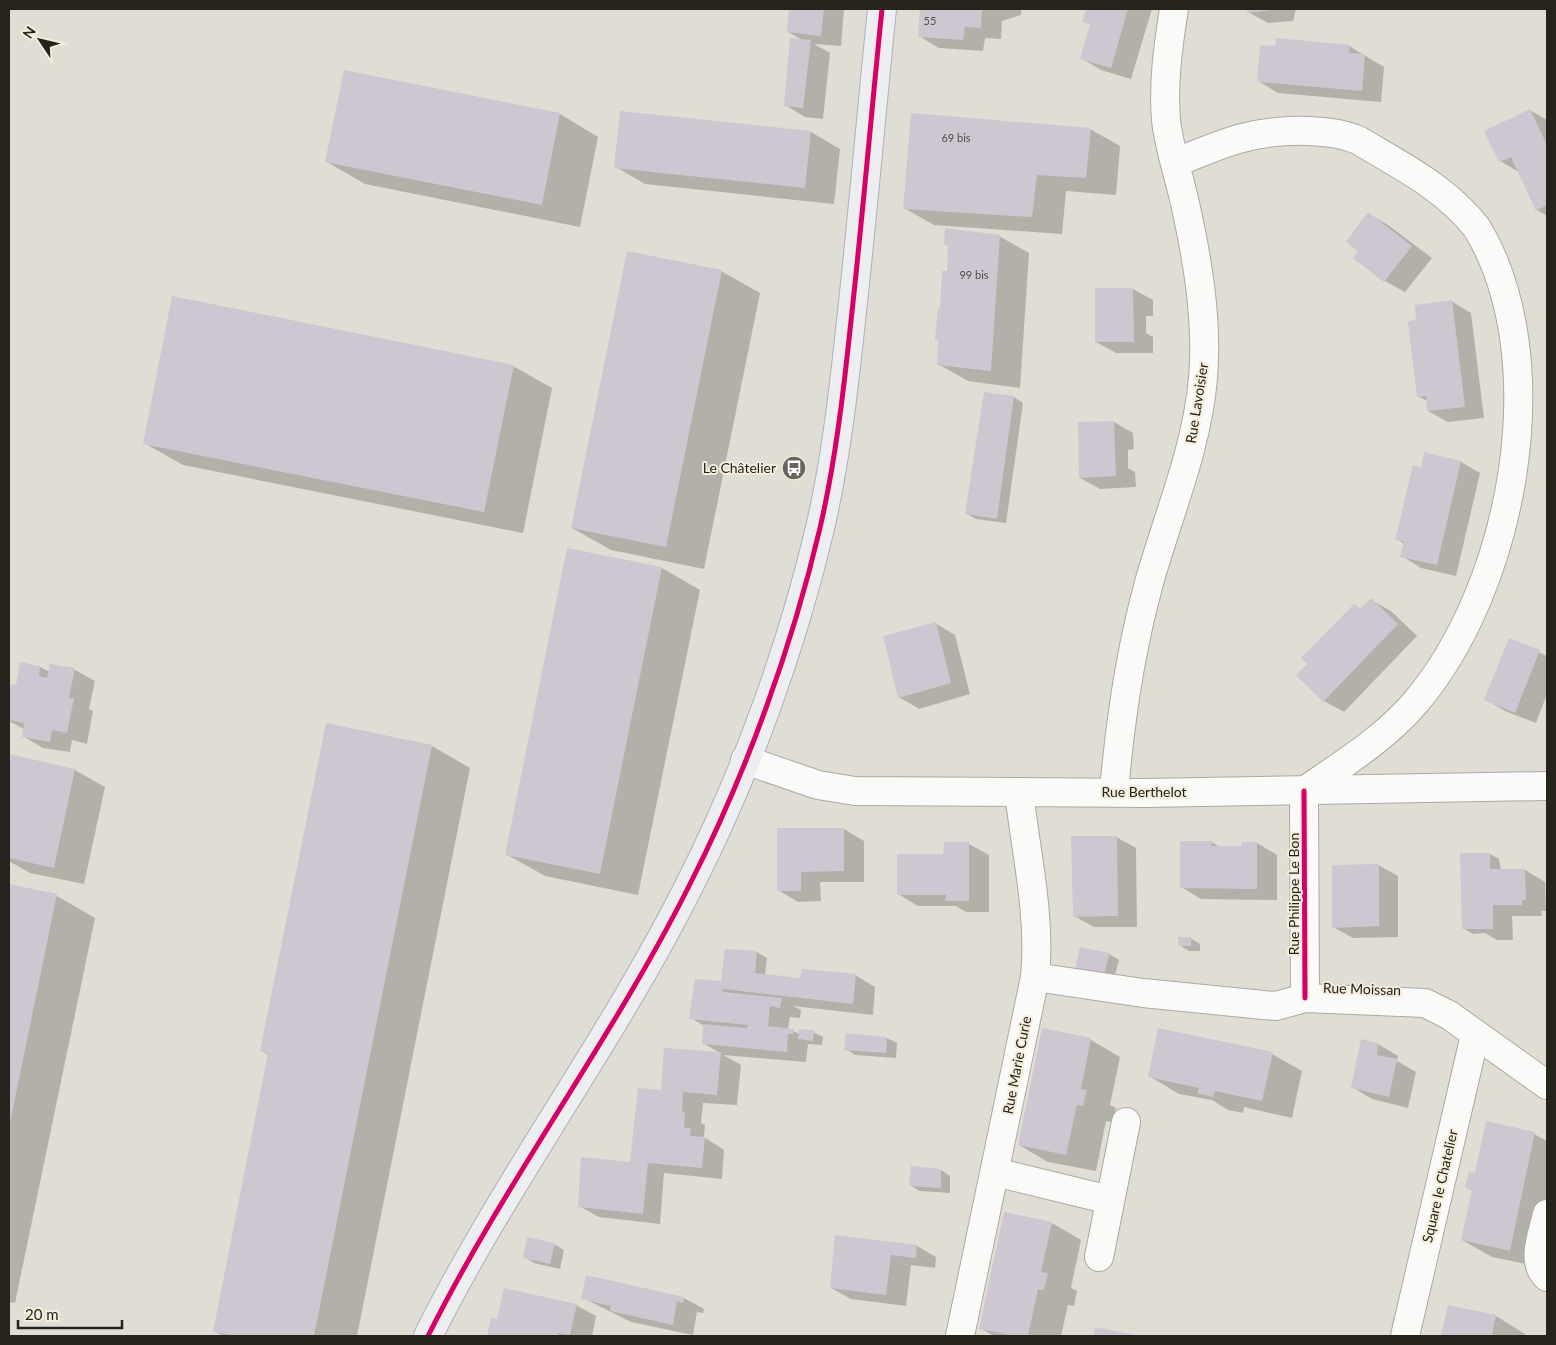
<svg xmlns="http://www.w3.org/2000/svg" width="1556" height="1345" font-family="Lato,sans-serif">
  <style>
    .shadow { fill: #0003; fill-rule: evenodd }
    .building { fill: #cec6d1 }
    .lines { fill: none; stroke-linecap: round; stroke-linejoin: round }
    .minor-casing { stroke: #aca9a2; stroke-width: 30 }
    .major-casing { stroke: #aeb0b5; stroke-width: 30 }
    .minor { stroke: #fafaf9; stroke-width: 28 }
    .major { stroke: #eceef2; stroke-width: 28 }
    .cycleway-casing { stroke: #f4eddb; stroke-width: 8 }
    .cycleway { stroke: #d6006c; stroke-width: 5 }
    .labels { text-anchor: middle; stroke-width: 4; stroke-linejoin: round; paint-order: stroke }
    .number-label { font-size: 11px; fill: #4f4c49 }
    .street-label { font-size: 14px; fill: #25231c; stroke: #f4eddb }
    .poi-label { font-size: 14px; fill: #25231c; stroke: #f4eddb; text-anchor: end }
  </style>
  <rect width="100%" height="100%" fill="#e0ddd4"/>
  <path class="shadow" d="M790,9H844L841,46L814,44L830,53L823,119L805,117L785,105L804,41L788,32Z
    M922,9H1021V15L1002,21L1001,39L985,38L983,51L939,48L919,36Z
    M1087,9H1152L1131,79L1101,70L1081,58L1091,25L1084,21Z
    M1249,9H1296L1293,21L1268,23L1248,12Z
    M1349,46L1384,67L1381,102L1278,93L1258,81Z
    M345,71L560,114L598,137L580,227L365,184L327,162Z
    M1530,110L1547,120V216L1537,210L1519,172L1500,161Z
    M1090,129L1120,146L1116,195L1066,191L1062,234L934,225L904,208Z
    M811,132L840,149L834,204L645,184L616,167Z
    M1369,214L1388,225L1432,258L1405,292L1385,281L1360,251Z
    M999,236L1029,253L1020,388L968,381L938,364L941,309L948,273L949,246L945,244Z
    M721,271L760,293L704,569L611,550L572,528Z
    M1133,289L1153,300V316H1146V333L1153,337V353H1116L1096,342Z
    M1451,301L1471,313L1484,418L1448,422L1428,411L1427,401L1418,396V322Z
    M513,366L552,388L523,533L183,465L144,443Z
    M985,393L1014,397L1023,403L1006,523L976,519L967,514Z
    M1114,422L1133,433L1134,449L1128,450V468L1135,472L1136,487L1100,489L1080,478Z
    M1461,462L1480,473L1456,576L1421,568L1402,556L1404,544L1397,539L1422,469Z
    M568,549L662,568L700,590L638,895L545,876L506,854Z
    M1371,600L1391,611L1417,636L1344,712L1324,701L1309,664L1354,605L1361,609Z
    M935,623L955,635L970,694L919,709L899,697Z
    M1509,640L1547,656V694L1536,723L1505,711L1485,699Z
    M21,663L40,667L50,672L51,665L75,670L95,681L89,709L93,711L87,744L72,740L70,752L43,748L23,736L24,729L9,721V701L12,685L17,686Z
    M432,746L470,768L357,1336H223L214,1331L269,1055L262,1051Z
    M9,756L75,770L105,787L84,884L30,873L9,861Z
    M844,829L864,841V882H820L821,901L798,902L778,890Z
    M1116,837L1136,848L1137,927H1094L1074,916Z
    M1211,842L1220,847H1242L1243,843H1257L1277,855V900L1201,899L1181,887Z
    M969,844L989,855V912H966L956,906H918L898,894L945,855Z
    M1490,854L1499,859L1501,870H1525L1545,882L1546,911H1541L1542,916H1512L1513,940H1497L1485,933L1473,934L1463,928Z
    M1378,865L1398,876V937L1353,938L1333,927Z
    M9,886L57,896L95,918L15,1303L9,1302Z
    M1190,938L1200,944V951H1189L1179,945Z
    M726,950L757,952L767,958L765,975L801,979L855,975L875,987L873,1015L793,1006L801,1010L800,1018L790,1017L788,1029L800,1034L813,1032L823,1037L822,1045L808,1044L806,1062L723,1055L741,1065L737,1105L703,1103L701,1123L705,1125L704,1137L724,1150L722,1179L664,1173L660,1224L599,1217L579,1206L631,1163L662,1091L665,1049L722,1054L703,1043L704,1026L691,1018L722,983Z
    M1109,954L1119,960L1114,979L1077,968ZM1085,969L1110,974V977Z
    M847,1034L887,1038L897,1043L896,1058L855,1055L846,1049Z
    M1091,1040L1120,1057L1110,1105L1116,1108L1113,1122L1106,1121L1096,1171L1048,1162L1019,1145Z
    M1362,1041L1378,1044L1398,1056L1397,1061L1416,1072L1408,1108L1372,1099L1352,1087Z
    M1272,1054L1302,1071L1292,1118L1244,1107L1243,1113L1228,1110L1212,1100L1179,1094L1149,1076Z
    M1534,1134L1547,1141V1231L1540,1267L1492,1257L1462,1240L1473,1191L1467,1188L1476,1175Z
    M941,1170L950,1176V1193L920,1191L910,1185Z
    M1052,1223L1081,1240L1071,1288L1077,1291L1074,1306L1068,1305L1061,1336H994L980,1328Z
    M836,1237L917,1246L936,1257L935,1268L911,1265L906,1306L851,1299L831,1288Z
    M554,1244L564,1250L560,1269L534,1263L525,1257Z
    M583,1298H684L704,1309L703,1313L697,1312L693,1335L631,1322Z
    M576,1305L596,1316L592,1336H488L492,1320L498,1321Z
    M1449,1307L1496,1316L1525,1334V1336H1442Z"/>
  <path class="building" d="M789,9H824L821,36L787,32Z
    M920,9H982L981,28L965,27L963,40L918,37Z
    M1086,9H1128L1111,68L1080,59L1090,24L1082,22Z
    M1248,9H1272V10L1247,13Z
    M790,38L811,40L803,108L784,106Z
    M1276,38L1350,45L1349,53L1365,54L1362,91L1257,82L1260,45L1275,46Z
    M344,70L560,113L542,205L325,162Z
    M1530,109L1547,145V205L1536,211L1511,157L1499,162L1484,131Z
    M620,111L811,131L805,188L614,168Z
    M911,113L1091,128L1086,178L1037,175L1032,217L903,209Z
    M1368,212L1412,246L1384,282L1353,258L1358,251L1346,242Z
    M945,228L1000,235L991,371L937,365L938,340H935L938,308H940L942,271H947L948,245L944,244Z
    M627,251L722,270L666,547L571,528Z
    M1095,288H1133L1134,342H1095Z
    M172,296L514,365L484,512L143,444Z
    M1452,300L1465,407L1427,411L1426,396L1417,397L1408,321L1416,320L1415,305Z
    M984,392L1014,396L997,519L965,514Z
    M1114,421L1116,476L1079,478L1078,422Z
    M1424,452L1461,461L1437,565L1400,557L1404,542L1395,540L1413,465L1421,468Z
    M567,548L662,567L600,874L505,855Z
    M1371,598L1398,624L1323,702L1296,675L1307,664L1301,658L1354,604L1360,609Z
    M936,622L951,683L898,698L883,636Z
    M1509,638L1540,650L1515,713L1484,700Z
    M20,662L40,666L39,676L47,678L50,664L75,668L69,698H74L67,733L52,730L50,742L22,737L24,723L9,720V694L11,684L16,685Z
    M326,723L432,745L314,1336H236L213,1332L268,1053L260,1051Z
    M9,754L75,769L54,868L9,858Z
    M777,828H844V871L801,872V891H777Z
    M1071,836H1117L1118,916L1073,917Z
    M1180,841H1212L1211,846H1241L1242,842H1257V889L1180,888Z
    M944,842H969V901H945L946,895H897V854H943Z
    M1460,853H1490V869H1525L1526,900H1522V905H1493V929H1462Z
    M1379,864V926L1332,928V865Z
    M9,884L57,894L10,1123H9Z
    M1178,937H1191V946H1178Z
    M1080,947L1110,953L1104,974L1075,969Z
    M725,949L757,951L755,973L800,978L802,969L856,974L853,1004L723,989V992L782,998L780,1008L770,1006L768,1026L794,1029L793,1034H788L787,1052L702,1044L703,1024L747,1028L748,1025L689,1019L695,979L721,981Z
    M1042,1028L1091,1038L1081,1089L1087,1090L1083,1106L1077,1105L1066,1155L1018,1145Z
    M1158,1028L1273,1052L1262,1101L1215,1091L1213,1097L1197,1093L1199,1088L1148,1077Z
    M799,1029L814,1030L813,1041L798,1039Z
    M846,1033L887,1037L886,1053L844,1050Z
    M1361,1039L1378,1043L1377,1055L1397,1059L1389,1097L1351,1088Z
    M664,1048L721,1052L717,1095L683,1092L682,1112H685L684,1128H691L690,1136L705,1137L702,1168L648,1163L643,1214L578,1207L581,1157L630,1162L638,1088L661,1090Z
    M1486,1121L1535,1132L1510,1251L1461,1240L1472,1190L1465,1188L1469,1172L1475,1173Z
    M911,1166L941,1169V1188L909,1186Z
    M1004,1212L1052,1222L1041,1272L1048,1273L1044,1290L1038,1289L1028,1336H1014L979,1329Z
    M835,1235L917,1245L916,1258L891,1255L886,1295L830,1288Z
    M527,1237L555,1243L550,1264L523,1258Z
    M586,1275L684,1297L683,1303L677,1301L673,1325L610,1311L611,1306L581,1299Z
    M504,1288L577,1304L570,1335L558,1333V1336H487L491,1318L497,1319Z
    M1448,1305L1496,1315L1492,1336H1441Z
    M1095,1327L1135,1335V1336H1093Z"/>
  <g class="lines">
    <g class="minor-casing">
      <path id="minor" d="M1175,163C1223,143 1255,129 1308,131C1326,132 1341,133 1358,140C1401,166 1445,187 1477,228C1556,359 1514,587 1415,703C1384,739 1343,764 1304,791L1305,998
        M745,760L818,785L855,791L1145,793L1547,786
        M1114,792C1120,721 1130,652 1149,583C1168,515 1197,449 1203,378C1208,319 1197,256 1184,199C1178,173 1169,147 1166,120C1163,83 1168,46 1174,9
        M1035,977L1143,993L1263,1005L1276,1006L1305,998L1425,1003L1449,1015L1547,1085
        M995,1172L1110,1200
        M1547,1214C1543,1234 1530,1261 1547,1277
        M1099,1257L1126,1122
        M960,1336L1035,977C1041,915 1026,854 1019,792
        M1405,1336L1475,1035"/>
    </g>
    <g class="major-casing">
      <path id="major" d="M428,1336C506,1180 612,1040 690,884C746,774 792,647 820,528C835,463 843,396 850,330C862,223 871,116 882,9"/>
    </g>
    <use href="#minor" class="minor"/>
    <use href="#major" class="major"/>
    <g class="cycleway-casing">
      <path id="cycleway" d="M1304,791L1305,998
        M428,1336C506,1180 612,1040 690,884C746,774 792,647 820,528C835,463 843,396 850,330C862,223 871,116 882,9"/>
    </g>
    <use href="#cycleway" class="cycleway"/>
  </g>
  <defs>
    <g id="bus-disc" transform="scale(1.25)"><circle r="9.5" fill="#66645c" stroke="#f4eddb"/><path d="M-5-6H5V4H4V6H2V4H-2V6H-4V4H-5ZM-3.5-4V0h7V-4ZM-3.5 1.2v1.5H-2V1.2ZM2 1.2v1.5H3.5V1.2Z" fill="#fff"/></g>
  </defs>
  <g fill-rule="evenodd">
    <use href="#bus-disc" x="794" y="468"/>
  </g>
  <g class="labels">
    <g class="number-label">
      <text x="930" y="25">55</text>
      <text x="956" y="142">69 bis</text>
      <text x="974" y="279">99 bis</text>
    </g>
    <g class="street-label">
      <text transform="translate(1197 403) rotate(-81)" y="5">Rue Lavoisier</text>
      <text x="1144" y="797">Rue Berthelot</text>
      <text transform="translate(1294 894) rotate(-90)" y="5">Rue Philippe Le Bon</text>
      <text transform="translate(1362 989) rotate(2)" y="5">Rue Moissan</text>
      <text transform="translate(1017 1065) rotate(-79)" y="5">Rue Marie Curie</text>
      <text transform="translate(1440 1186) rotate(-77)" y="5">Square le Chatelier</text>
    </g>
    <g class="poi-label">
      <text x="776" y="473">Le Châtelier</text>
    </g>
  </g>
  <rect width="1556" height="1345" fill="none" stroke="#25231c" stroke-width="20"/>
  <g transform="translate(40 40) rotate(305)" stroke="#f4eddb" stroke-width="4" paint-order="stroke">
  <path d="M0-4L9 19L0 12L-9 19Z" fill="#25231c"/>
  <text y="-8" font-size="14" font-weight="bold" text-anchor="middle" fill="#25231c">N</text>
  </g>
  <path d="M18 1320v8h104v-8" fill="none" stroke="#25231c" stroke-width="2.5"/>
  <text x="25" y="1320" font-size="15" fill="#25231c" stroke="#f4eddb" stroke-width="4" paint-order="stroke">20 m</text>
</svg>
